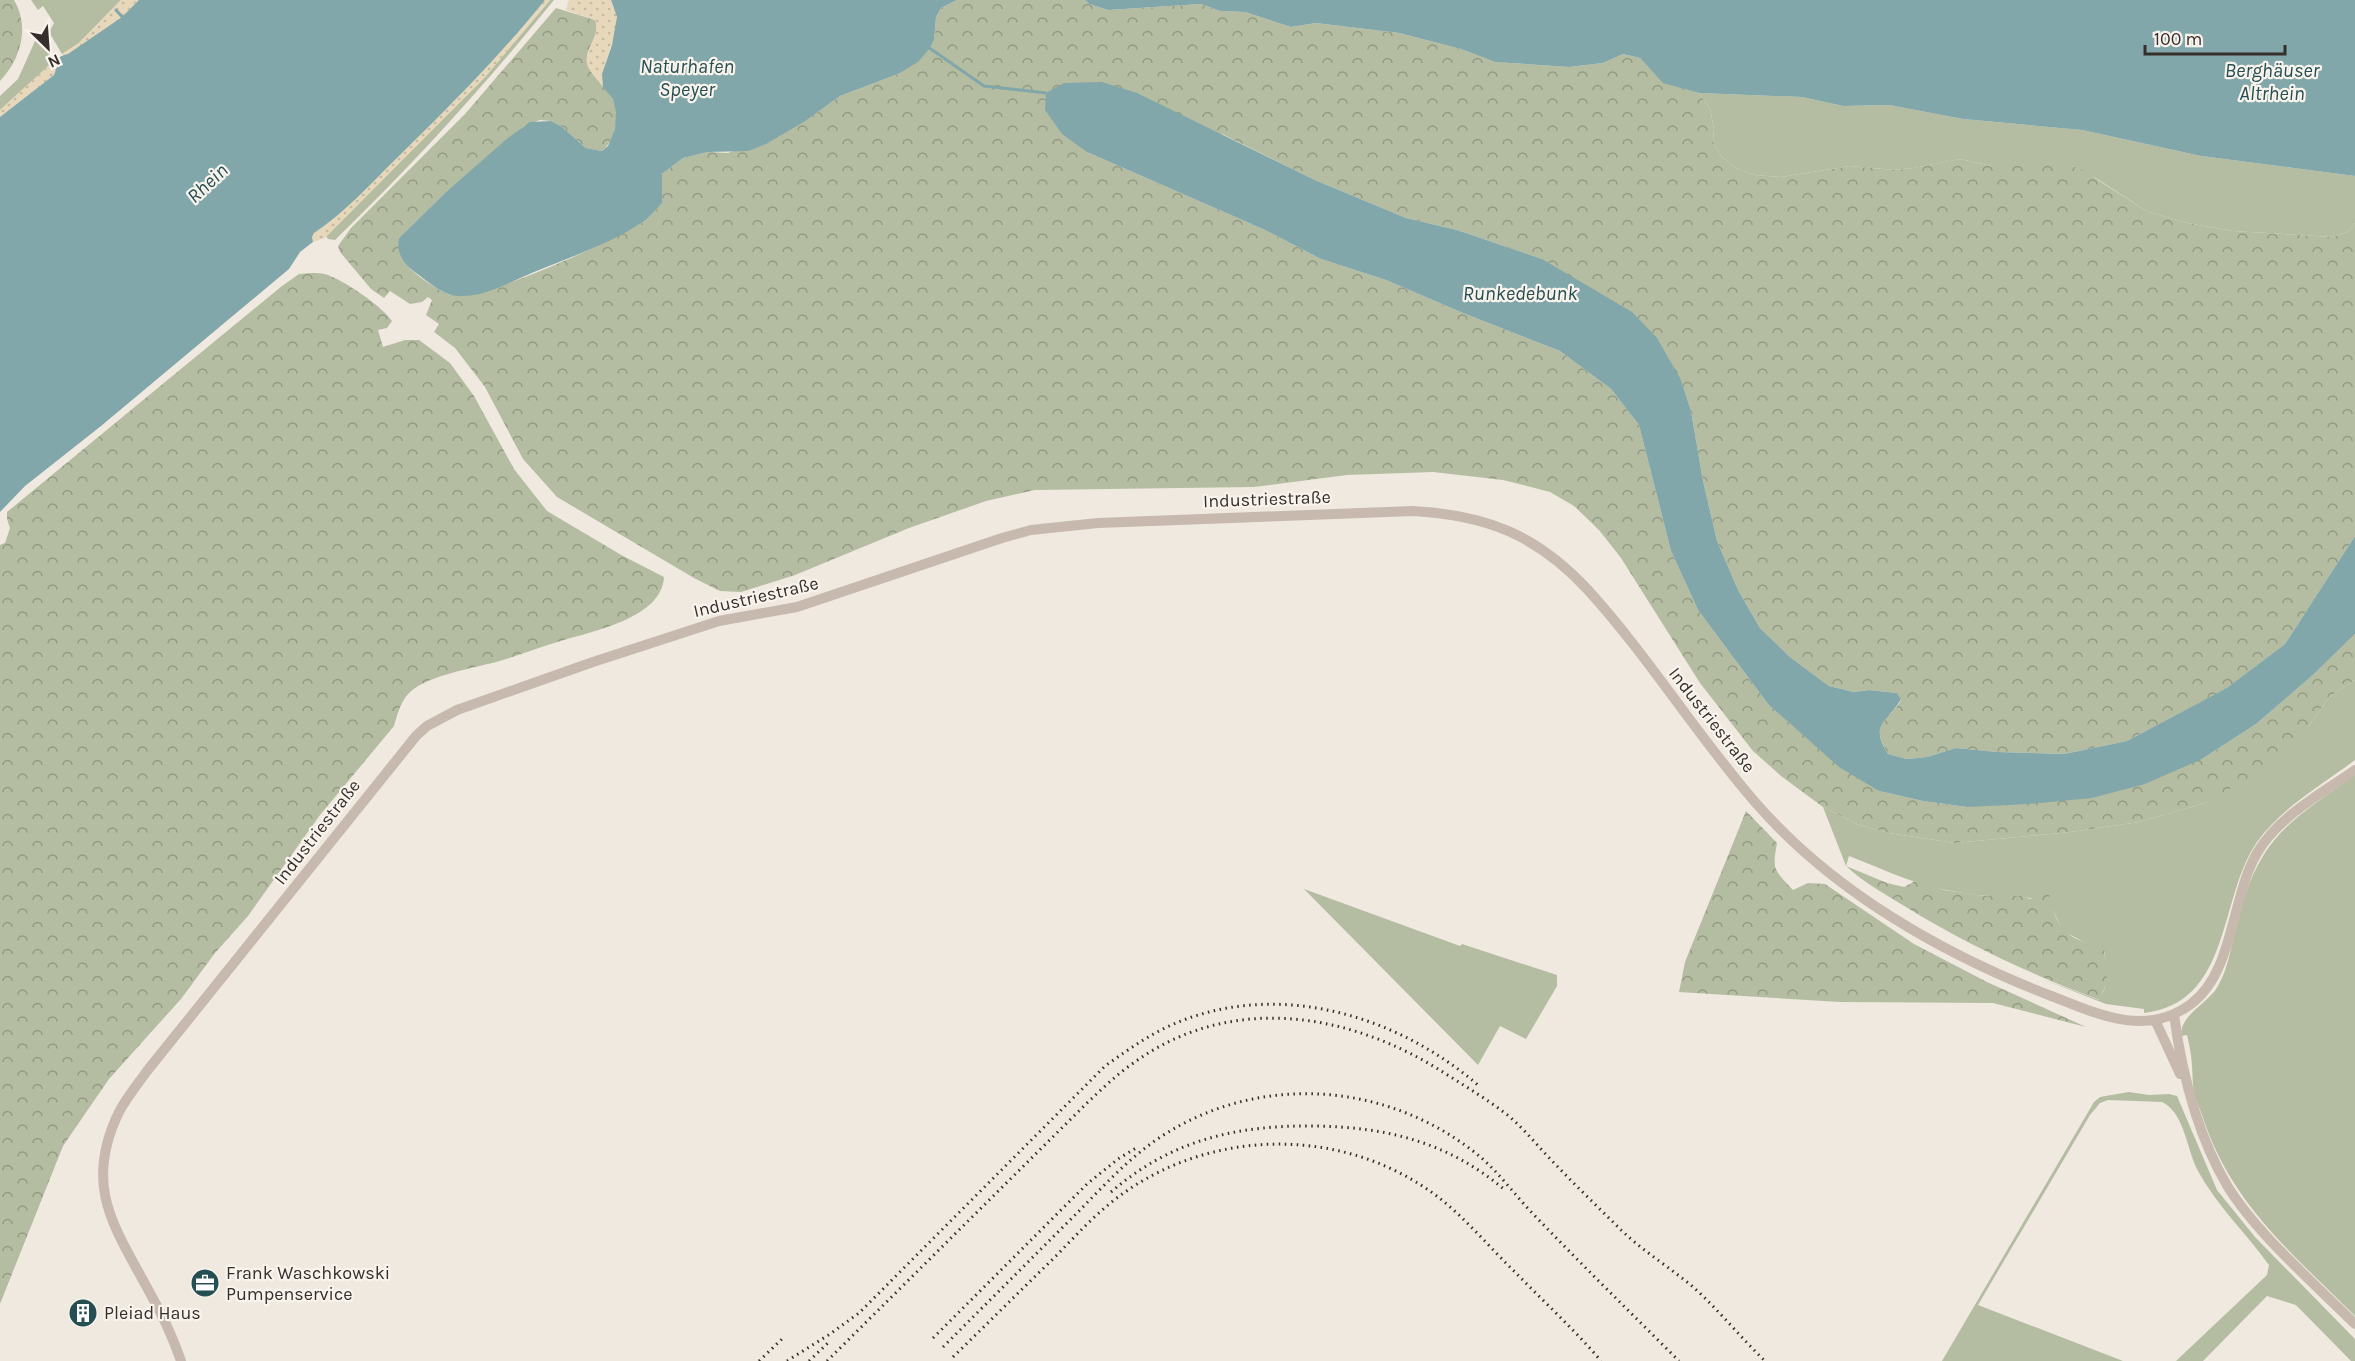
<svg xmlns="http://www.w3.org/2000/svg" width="2355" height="1361" font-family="Karla,sans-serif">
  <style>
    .green { fill: #b4bda1 }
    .forest { fill: url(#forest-crowns) }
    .sand { fill: url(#sand-dots) }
    .water { fill: #82a7aa }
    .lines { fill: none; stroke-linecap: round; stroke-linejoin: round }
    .stream { stroke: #82a7aa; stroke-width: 3 }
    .minor { stroke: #c7b9ad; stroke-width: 10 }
    .rail { stroke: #362e2b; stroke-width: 3; stroke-dasharray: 1.5 4.5; stroke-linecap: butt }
    .labels { text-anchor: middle; stroke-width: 4.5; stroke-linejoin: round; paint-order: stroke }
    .street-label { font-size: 18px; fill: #362e2b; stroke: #f8f3ec }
    .poi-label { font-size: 18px; fill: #362e2b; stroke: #f8f3ec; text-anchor: start }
    .water-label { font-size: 20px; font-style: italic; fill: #254f53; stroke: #f8f3ec }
  </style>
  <defs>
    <pattern id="forest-crowns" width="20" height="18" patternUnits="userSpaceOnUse" patternTransform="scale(1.5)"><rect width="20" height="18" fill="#b4bda1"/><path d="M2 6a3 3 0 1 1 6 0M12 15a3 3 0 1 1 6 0" fill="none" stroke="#939a83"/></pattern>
    <pattern id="sand-dots" width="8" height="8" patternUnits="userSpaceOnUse" patternTransform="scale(1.5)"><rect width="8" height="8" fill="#e7d8bb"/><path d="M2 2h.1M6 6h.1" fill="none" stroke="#c7baa1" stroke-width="1.8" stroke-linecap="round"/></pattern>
  </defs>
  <rect width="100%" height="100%" fill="#f0e9e0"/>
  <path class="green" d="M31,0H121L79,43L62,54L49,32L54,23L43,6L38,10Z
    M550,0H554C486,84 414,164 335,240L328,239L326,236L485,77Z
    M39,37L54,61L0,110V96L18,79L35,41Z
    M1699,93L1802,97L1843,106L1889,105L1963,119L2082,130L2201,156L2355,176V223L2347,232L2332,237L2233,231L2187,223L2146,211L2099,180L2072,166H1992L1960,159L1914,168L1894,170L1850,166L1781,177L1754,175L1736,168L1722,157L1713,142L1714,129L1710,109Z
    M2355,680V760C2322,785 2282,807 2257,842C2218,898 2232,1003 2144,1013V1009L2106,1004L2042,979L2099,1000C2111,982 2103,973 2105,953L2063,931L2050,904C2030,895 2010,896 1987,896C1973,895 1959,892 1946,890C1912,884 1881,868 1849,856L1846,866L1823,807L1859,825L1888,833L1955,843L2071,832L2139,822L2205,803L2309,726L2329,697Z
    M2355,775V1316C2291,1252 2231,1204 2202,1115C2199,1106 2193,1094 2193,1084C2192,1063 2192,1056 2187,1035L2181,1036C2180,1014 2208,1004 2218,986C2230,965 2232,939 2239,916C2261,835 2291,821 2355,775Z
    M1304,889L1460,946L1462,944L1557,975V986L1526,1039L1500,1026L1478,1065Z
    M2129,1092L2149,1095L2169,1094L2177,1096L2217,1190L2255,1237L2355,1339V1361H2351L2296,1305L2267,1296L2203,1361H2176L2267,1275L2269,1265C2246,1233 2217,1206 2198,1171C2187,1151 2185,1113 2162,1102L2108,1100L2100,1103L2090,1115L1978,1305L2123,1361H1942L2094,1102L2100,1097Z"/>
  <path class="forest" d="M0,0H14C30,27 21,59 0,81Z
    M957,0H1085L1089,4L1108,10L1201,4L1220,11L1245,12L1291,27L1316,23L1399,33L1461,49L1495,62L1569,67L1603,63L1623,54L1640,58L1663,82L1699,93L1710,109L1714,129L1713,142L1722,157L1736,168L1754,175L1781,177L1850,166L1894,170L1913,168L1960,159L1992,166L2058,165L2072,166L2084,171L2146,211L2187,223L2233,231L2332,237L2347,232L2355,223V536L2285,644L2228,688L2127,741L2064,754L1997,752L1956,748L1927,757L1907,759L1888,754C1869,722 1887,724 1901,700L1897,693L1869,690L1854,692L1829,686L1790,657L1760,628L1738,590L1717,541L1703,481L1691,411L1681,380L1542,259L1457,230L1406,218L1315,180L1222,134L1087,152L1265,230L1321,259L1386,280L1463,313L1560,351L1611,389L1639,425L1671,551L1698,610L1768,704L1879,791L1923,801L1967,807L2202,759L2256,724L2314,674L2355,634V680L2329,697L2309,726L2266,768L2205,803L2139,822L2071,832L1955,843L1888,833L1859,825L1823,807L1781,776L1753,751L1700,683L1621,558L1599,530L1574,506L1550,492L1503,480L1433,472L1347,475L1254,487L1035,490L986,501L909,528L795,575L741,592L720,591L694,578L557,497L523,459L485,387L455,348L434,332L439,324L426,315L432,300L428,297L422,302L410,304L390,291L384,298L371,289L340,252L338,246L351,228L465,114L556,8L595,20C602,37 583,48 588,64C591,77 607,87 613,99C621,116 615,140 602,151L586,148L561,126L551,121L540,120L524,126L447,191L399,238C403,247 405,260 410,268C415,275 440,291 448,294C478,304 613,241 643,222C650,217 656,210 662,203V174L683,158L708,152L728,153L807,120L840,96L898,74L930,48L934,40L936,17L941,8Z
    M312,273C317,273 325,273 330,276C346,282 383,307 392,321L387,328L378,330L383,347L405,340H419L450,363L474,396L514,469L547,511L623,556L664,577C662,618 593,631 561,641C539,647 518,656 496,662C473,668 426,676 409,693C401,701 397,715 394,726L320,815L248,916L215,953L181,999L109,1079L63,1146L0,1304V545L5,543L10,528L7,519V512L282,286L299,274Z
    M1746,811L1777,843C1772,871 1774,869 1793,890L1808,883L1825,884L1914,944L1987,982L2086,1027L1993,1003L1840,1002L1679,992L1685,962Z
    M1846,866L1887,883L1904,887L1915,881L1944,890L1984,896H2023L2030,899L2049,892C2052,913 2060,934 2082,941C2089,944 2097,943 2104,948L2107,981L2100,1000C2032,975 1968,945 1906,907C1885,894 1864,883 1846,866Z"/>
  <path class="sand" d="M121,0H139L122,17L68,55H63L62,54L79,43Z
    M545,0H550L485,77L325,238L313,242L312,237L314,233C346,212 371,183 398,157C449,107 500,56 545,0Z
    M569,0H611C612,6 617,12 617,18C616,42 601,63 603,87C599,81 591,73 588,67C581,50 602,37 595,20L566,10Z
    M54,61L56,70L54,75L0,117V110Z"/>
  <path class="water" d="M139,0H545C500,56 449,107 398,157C371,183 346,212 314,233L312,237L313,242L300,252L289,269L101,426L25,486L0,512V117L54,75C59,66 52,57 68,54L122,17Z
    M611,0H957L941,8L936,17L934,40L930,48L918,62L898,74L840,96L807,120L766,144L748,151L708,152L683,158L662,174V203C656,210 650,217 643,222C609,244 571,257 534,272C512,281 485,297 460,296C443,296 429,282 416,273C404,264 396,254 399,238L447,191L508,138L530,122L551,121L561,126L586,148L602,151L608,146L615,129L616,112L613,99L603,87L602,74L612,45L617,17Z
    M1085,0H2355V176L2201,156L2082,130L1963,119L1889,105L1843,106L1802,97L1699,93L1663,83L1640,58L1623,54L1603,63L1569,67L1495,62L1461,49L1399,33L1316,23L1291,27L1245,12L1220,11L1201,4L1108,10L1089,4Z
    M1102,82L1137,93L1315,180L1406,218L1457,230L1542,259L1632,312L1657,338L1681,380L1691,411L1703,481L1717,541L1738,590L1760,628L1790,657L1829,686L1854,692L1869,690L1897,693L1901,699C1887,724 1869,723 1888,754L1907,759L1927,757L1956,748L1997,752L2064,754L2127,741L2227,688L2285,644L2355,536V634L2314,674L2256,724L2202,759L2145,784L2092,798L2029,804L1967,807L1923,801L1879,791L1839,767L1768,704L1698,610L1671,551L1639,425L1611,389L1560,351L1463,313L1386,280L1321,259L1265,230L1087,152L1062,134L1045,110L1046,93L1064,83Z"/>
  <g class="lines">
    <path class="stream" d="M116,10L125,20
      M928,47L984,86L1046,93"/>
    <path class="minor" d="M2174,1015C2182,1074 2197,1135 2228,1187C2258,1235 2315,1284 2355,1324
      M2155,1020L2180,1074
      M181,1361C173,1338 163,1316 151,1295C116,1229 82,1188 119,1112C127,1097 138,1084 147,1071L416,736L427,726L457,710L593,662L719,621L797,607L1002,538L1031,530L1098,523L1413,511C1487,515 1537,535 1588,590C1648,656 1696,734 1755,802C1833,892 1944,955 2054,997C2099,1015 2147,1037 2191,1004C2234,972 2231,898 2257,853C2279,816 2321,794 2355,770"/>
    <path class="rail" d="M1111,1192C1171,1140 1237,1125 1314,1126C1387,1127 1448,1142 1505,1190
      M933,1338L1087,1184L1118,1159L1136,1148
      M943,1347C986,1304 1029,1261 1072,1218C1100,1190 1128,1158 1162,1136C1258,1074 1382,1081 1473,1151C1498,1170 1515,1196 1537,1218C1583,1266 1631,1313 1679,1361
      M953,1357C988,1323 1022,1289 1057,1255C1080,1231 1103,1206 1131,1188C1222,1128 1345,1129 1434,1194C1464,1216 1489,1247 1516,1273C1544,1302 1575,1330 1601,1361
      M759,1361L782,1339
      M787,1361L830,1334L859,1313L1105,1066C1125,1052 1144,1038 1167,1027C1272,978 1394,1013 1478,1085
      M809,1361L829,1342
      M827,1361L1088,1102C1102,1089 1116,1075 1132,1064C1230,992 1350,1012 1446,1074C1468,1088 1490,1101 1510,1117C1527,1132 1541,1150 1557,1166C1578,1188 1600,1209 1621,1230C1643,1251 1669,1267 1692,1286C1718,1309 1740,1337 1765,1361"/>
  </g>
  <defs>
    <g id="office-disc" transform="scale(1.5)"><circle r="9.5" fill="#254f53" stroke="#f8f3ec"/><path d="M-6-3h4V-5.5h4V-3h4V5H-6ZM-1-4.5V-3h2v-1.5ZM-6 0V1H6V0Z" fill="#fff"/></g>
    <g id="building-disc" transform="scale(1.5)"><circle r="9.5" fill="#254f53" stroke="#f8f3ec"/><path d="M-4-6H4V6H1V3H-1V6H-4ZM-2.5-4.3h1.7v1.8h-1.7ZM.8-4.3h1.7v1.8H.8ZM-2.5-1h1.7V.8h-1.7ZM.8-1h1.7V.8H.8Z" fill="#fff"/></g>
  </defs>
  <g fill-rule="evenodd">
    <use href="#office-disc" x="205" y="1283"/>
    <use href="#building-disc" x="83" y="1313"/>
  </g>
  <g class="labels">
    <g class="street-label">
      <text transform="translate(1267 499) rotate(-2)" y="6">Industriestraße</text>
      <text transform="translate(756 597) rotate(-13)" y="6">Industriestraße</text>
      <text transform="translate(1712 720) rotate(52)" y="6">Industriestraße</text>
      <text transform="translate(317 832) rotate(-52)" y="6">Industriestraße</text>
    </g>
    <g class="poi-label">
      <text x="226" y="1279">Frank Waschkowski<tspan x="226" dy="21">Pumpenservice</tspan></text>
      <text x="104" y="1319">Pleiad Haus</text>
    </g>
    <g class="water-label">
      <text x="687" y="73">Naturhafen<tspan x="687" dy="23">Speyer</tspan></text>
      <text x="2272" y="77">Berghäuser<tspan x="2272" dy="23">Altrhein</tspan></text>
      <text transform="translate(207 183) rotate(-43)" y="7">Rhein</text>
      <text x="1520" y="300">Runkedebunk</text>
    </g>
  </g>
  <g transform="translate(48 48) rotate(155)" stroke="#f8f3ec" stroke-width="4.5" paint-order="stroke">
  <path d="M0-4.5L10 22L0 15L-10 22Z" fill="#362e2b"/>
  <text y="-9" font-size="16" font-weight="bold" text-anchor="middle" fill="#362e2b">N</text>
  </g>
  <path d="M2145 45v9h140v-9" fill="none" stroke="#362e2b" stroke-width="3"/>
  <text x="2154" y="45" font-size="18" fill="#362e2b" stroke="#f8f3ec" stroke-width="4.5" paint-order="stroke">100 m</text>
</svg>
